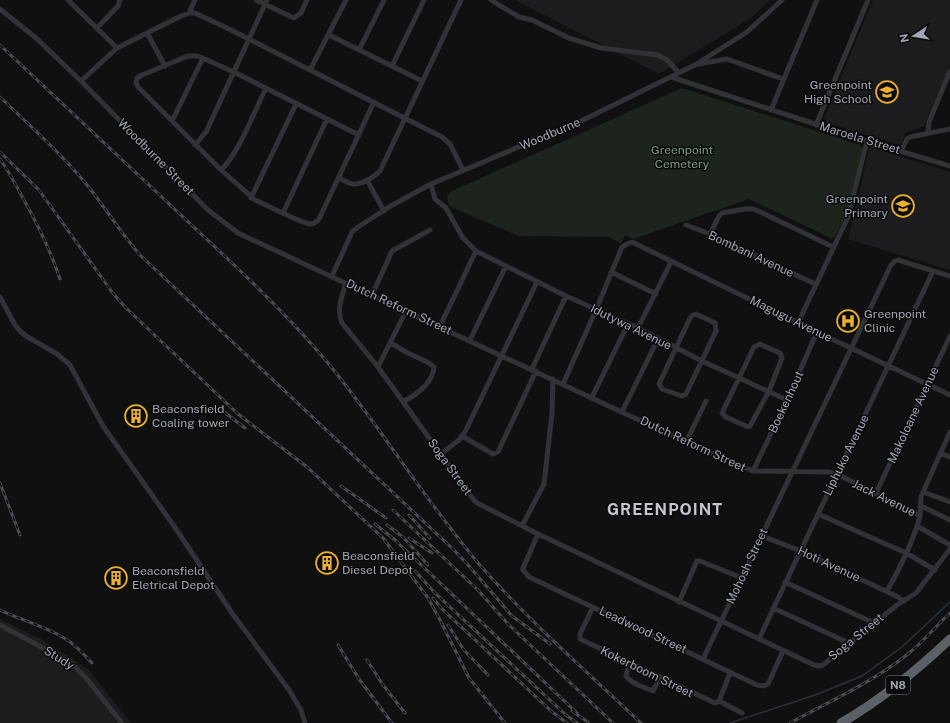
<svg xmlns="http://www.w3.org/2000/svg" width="950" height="723" font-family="'Public Sans',sans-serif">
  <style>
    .built { fill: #1c1c1e }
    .green { fill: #1d241e }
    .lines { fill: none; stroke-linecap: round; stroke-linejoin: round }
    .stream { stroke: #2a3239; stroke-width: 1.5 }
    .street { stroke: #313236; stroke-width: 5 }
    .highway { stroke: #5d6067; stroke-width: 9 }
    .rail-casing { stroke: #4a4c51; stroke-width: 3 }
    .rail { stroke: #0b0b0c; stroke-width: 1.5; stroke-dasharray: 4.5; stroke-linecap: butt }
    .labels { text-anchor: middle; stroke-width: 3; stroke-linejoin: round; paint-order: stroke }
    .shield { fill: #0b0b0c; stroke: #757880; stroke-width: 1 }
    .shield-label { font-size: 11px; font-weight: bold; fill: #a2a6b2 }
    .poi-label { font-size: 12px; fill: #a2a6b2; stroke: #0b0b0c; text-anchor: start }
    .street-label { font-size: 12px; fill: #a2a6b2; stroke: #0b0b0c }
    .park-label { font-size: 12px; fill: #799d7c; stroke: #0b0b0c }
    .district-label { font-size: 16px; font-weight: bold; letter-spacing: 1px; fill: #c2c5ce; stroke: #0b0b0c }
  </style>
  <rect width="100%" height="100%" fill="#101011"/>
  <path class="built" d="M515,0H770L750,19L659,74Z
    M873,0H950V65L924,126L905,133L902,143L897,144L827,123L824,118Z
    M870,147L950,172V270L848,239Z
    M0,619L41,639L88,669L131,723H0Z"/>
  <path class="green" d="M682,88L860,145L863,148L849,208L835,237L831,238L749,199L633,239L625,235L621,243L609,237L519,236L449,206L447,197L450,192Z"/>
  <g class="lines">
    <path class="stream" d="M730,723L815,695L862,676L902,647L950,602"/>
    <path class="street" d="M68,0L117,48
      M256,0L294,18L301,13L307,0
      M491,0L519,17L532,20L569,38L601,48L658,55L667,60L679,73
      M0,9L36,38L81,81L208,210L238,233L686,442L753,471L829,472L837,474L920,516C913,542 900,568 887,591
      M189,13L195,0
      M97,28L118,6L120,0
      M147,33L165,66
      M329,35L422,81
      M359,50L384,0
      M698,64L727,59L783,79
      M392,66L424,0
      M310,70L346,0
      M671,77L867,141L950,166
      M81,81L117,48L181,16L189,13H195L231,30L442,137L450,144L463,170
      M771,110L817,0
      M172,121L203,58
      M816,125L868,0
      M928,133L929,122L950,71
      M359,135L234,72L198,56H188L142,75L137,78L136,83L138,87L221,170L255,200C265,204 302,224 311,224C315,224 316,222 319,219L374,102
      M195,145L206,132L267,0
      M901,151L907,139L910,137L950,129
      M221,170C239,153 254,112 266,88
      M339,178C343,180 349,184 354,184C362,185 375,176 380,171L461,0
      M367,180L384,211
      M431,184L435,199L446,208L463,238L476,251L566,296L638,328L702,361L787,400
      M251,198L296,104
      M283,213L327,119
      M686,225L710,234L815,284
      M710,234L719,216L722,213L744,209H754L833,247
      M611,272L656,294
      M332,276L352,232L358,227L389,207L431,184L583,120L695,65L747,32L782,0
      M346,283C342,295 336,311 342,323L378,367L473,499L477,503L538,534L814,665L819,666L823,665L897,605L916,593L950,549
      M372,295L392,251L430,230
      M0,297L15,325L20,331L26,336L57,354L70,365L103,426L174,526L232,613L289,690L301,710L305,723
      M696,314L715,323L716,331L686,394L682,396L662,389L659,384L690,318L693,315Z
      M798,323L848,217L867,141
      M440,326L476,251
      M638,328L671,262
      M470,340L506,266
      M391,343L406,352L429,363L434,367C433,384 416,395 403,402
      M760,344L780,353L782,358L769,391L750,426L748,427L726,417L722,413L754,347Z
      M378,367L406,311
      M532,369L566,296
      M563,384L596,310L622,247L627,244L632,242L817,332L950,395
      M592,397L628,324
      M622,412L658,339
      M462,436L493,454L498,452L536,371
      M686,442L706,401
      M940,453L950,457
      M441,454L459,440L465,432L537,282
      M753,471L787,400L817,332
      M923,492L950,502
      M876,493L950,336
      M921,506L950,520
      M818,514L906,553L935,570
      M920,516L921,497L924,490L950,432
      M522,526L544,484L552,413L553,379
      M917,526L950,545
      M538,534L523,568V570L529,577L757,685L764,686L768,684L783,651
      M762,536L801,551L898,597L904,601
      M785,582L874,623
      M679,602L697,561H700L742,578
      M593,607L580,634V639L715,703L718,702L720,699L730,673
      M773,608L849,643
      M0,625L71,663L86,678L122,723
      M759,639L933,271
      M703,659L891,265L895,261L898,260L950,276
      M629,663L626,676C631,684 644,687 653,691L660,678
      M719,701L742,713"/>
    <path class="highway" d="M841,723C881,700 916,671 950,639"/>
    <g class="rail-casing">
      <path id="rail" d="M0,45L232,263C270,299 307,336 340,378C388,439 429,505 479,564C529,621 586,671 641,723
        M0,97C30,126 61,153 87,185C106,208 121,234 141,256L454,550L469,566L512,616L550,644
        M0,152L39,190L112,292L125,307L238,414L307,467L383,538L428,598L439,618L469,678L505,723
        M0,159C10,173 17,187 25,202C39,227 51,252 60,279
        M224,412L245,428
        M0,483L20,535
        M341,486L386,518
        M393,510L480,592
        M409,515L430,538
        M375,524L395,540L577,713
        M387,525L403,537L428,565
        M409,538L432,553
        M415,571L435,593L566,715L577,723
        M477,589L508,624L613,723
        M433,598L441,608L551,711L567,723
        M0,610C21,620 44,626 64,638C75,644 84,654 92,663
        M448,625L464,650L488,675
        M338,645L359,679L392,723
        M367,660L383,685L405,713
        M572,711L588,722
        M790,723C830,701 873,682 908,654C924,641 936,626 950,613"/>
    </g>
    <use href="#rail" class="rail"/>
  </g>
  <defs>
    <g id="school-ring" transform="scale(1.15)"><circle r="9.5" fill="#0b0b0c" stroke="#ebb02e" stroke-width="1.5"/><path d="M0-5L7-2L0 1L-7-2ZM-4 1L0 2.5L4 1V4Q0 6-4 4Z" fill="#ebb02e"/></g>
    <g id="hospital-ring" transform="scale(1.15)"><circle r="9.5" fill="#0b0b0c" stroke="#ebb02e" stroke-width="1.5"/><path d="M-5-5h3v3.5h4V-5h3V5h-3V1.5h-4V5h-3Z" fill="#ebb02e"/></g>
    <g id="building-ring" transform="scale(1.15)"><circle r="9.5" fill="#0b0b0c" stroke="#ebb02e" stroke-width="1.5"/><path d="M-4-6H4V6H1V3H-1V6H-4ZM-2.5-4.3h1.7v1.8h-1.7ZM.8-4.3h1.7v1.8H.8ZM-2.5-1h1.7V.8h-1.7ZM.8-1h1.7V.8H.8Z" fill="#ebb02e"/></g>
  </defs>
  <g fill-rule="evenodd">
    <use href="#school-ring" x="887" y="92"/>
    <use href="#school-ring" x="903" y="206"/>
    <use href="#hospital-ring" x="848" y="321"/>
    <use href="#building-ring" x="136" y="416"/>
    <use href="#building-ring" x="327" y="563"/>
    <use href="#building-ring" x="116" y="578"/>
  </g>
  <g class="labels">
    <rect class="shield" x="886" y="676" width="24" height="18" rx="3"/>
    <g class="shield-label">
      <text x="898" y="689">N8</text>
    </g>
    <g class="poi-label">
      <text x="872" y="89" text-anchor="end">Greenpoint<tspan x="872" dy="14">High School</tspan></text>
      <text x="888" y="203" text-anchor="end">Greenpoint<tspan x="888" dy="14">Primary</tspan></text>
      <text x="864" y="318">Greenpoint<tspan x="864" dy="14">Clinic</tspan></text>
      <text x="152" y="413">Beaconsfield<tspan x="152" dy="14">Coaling tower</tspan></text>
      <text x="342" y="560">Beaconsfield<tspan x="342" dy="14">Diesel Depot</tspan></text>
      <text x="132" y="575">Beaconsfield<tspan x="132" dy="14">Eletrical Depot</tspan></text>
    </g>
    <g class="street-label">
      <text transform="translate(550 134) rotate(-23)" y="4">Woodburne</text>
      <text transform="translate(860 138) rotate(17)" y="4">Maroela Street</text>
      <text transform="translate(156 157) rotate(45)" y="4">Woodburne Street</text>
      <text transform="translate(751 254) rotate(25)" y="4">Bombani Avenue</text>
      <text transform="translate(399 307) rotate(25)" y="4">Dutch Reform Street</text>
      <text transform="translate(791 319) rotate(26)" y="4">Magugu Avenue</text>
      <text transform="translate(631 327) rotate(26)" y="4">Idutywa Avenue</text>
      <text transform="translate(786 402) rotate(-65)" y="4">Boekenhout</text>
      <text transform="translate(913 415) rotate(-65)" y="4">Makoloane Avenue</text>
      <text transform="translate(693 444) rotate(25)" y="4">Dutch Reform Street</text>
      <text transform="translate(846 455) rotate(-64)" y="4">Liphuko Avenue</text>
      <text transform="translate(450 467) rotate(54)" y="4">Soga Street</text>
      <text transform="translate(884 498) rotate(26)" y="4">Jack Avenue</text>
      <text transform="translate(829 564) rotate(25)" y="4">Hoti Avenue</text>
      <text transform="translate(747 566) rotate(-65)" y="4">Mohosh Street</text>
      <text transform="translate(643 630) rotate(25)" y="4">Leadwood Street</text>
      <text transform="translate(856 637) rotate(-39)" y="4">Soga Street</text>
      <text transform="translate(59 658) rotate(32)" y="4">Study</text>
      <text transform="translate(647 672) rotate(26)" y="4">Kokerboom Street</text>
    </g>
    <g class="park-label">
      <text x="682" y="154">Greenpoint<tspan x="682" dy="14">Cemetery</tspan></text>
    </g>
    <g class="district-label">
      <text x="665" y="515">GREENPOINT</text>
    </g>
  </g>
  <g transform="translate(914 36) rotate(258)" stroke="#0b0b0c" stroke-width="3" paint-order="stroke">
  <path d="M0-3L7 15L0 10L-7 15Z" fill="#a2a6b2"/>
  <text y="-6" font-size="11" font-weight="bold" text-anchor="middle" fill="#a2a6b2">N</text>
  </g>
</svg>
